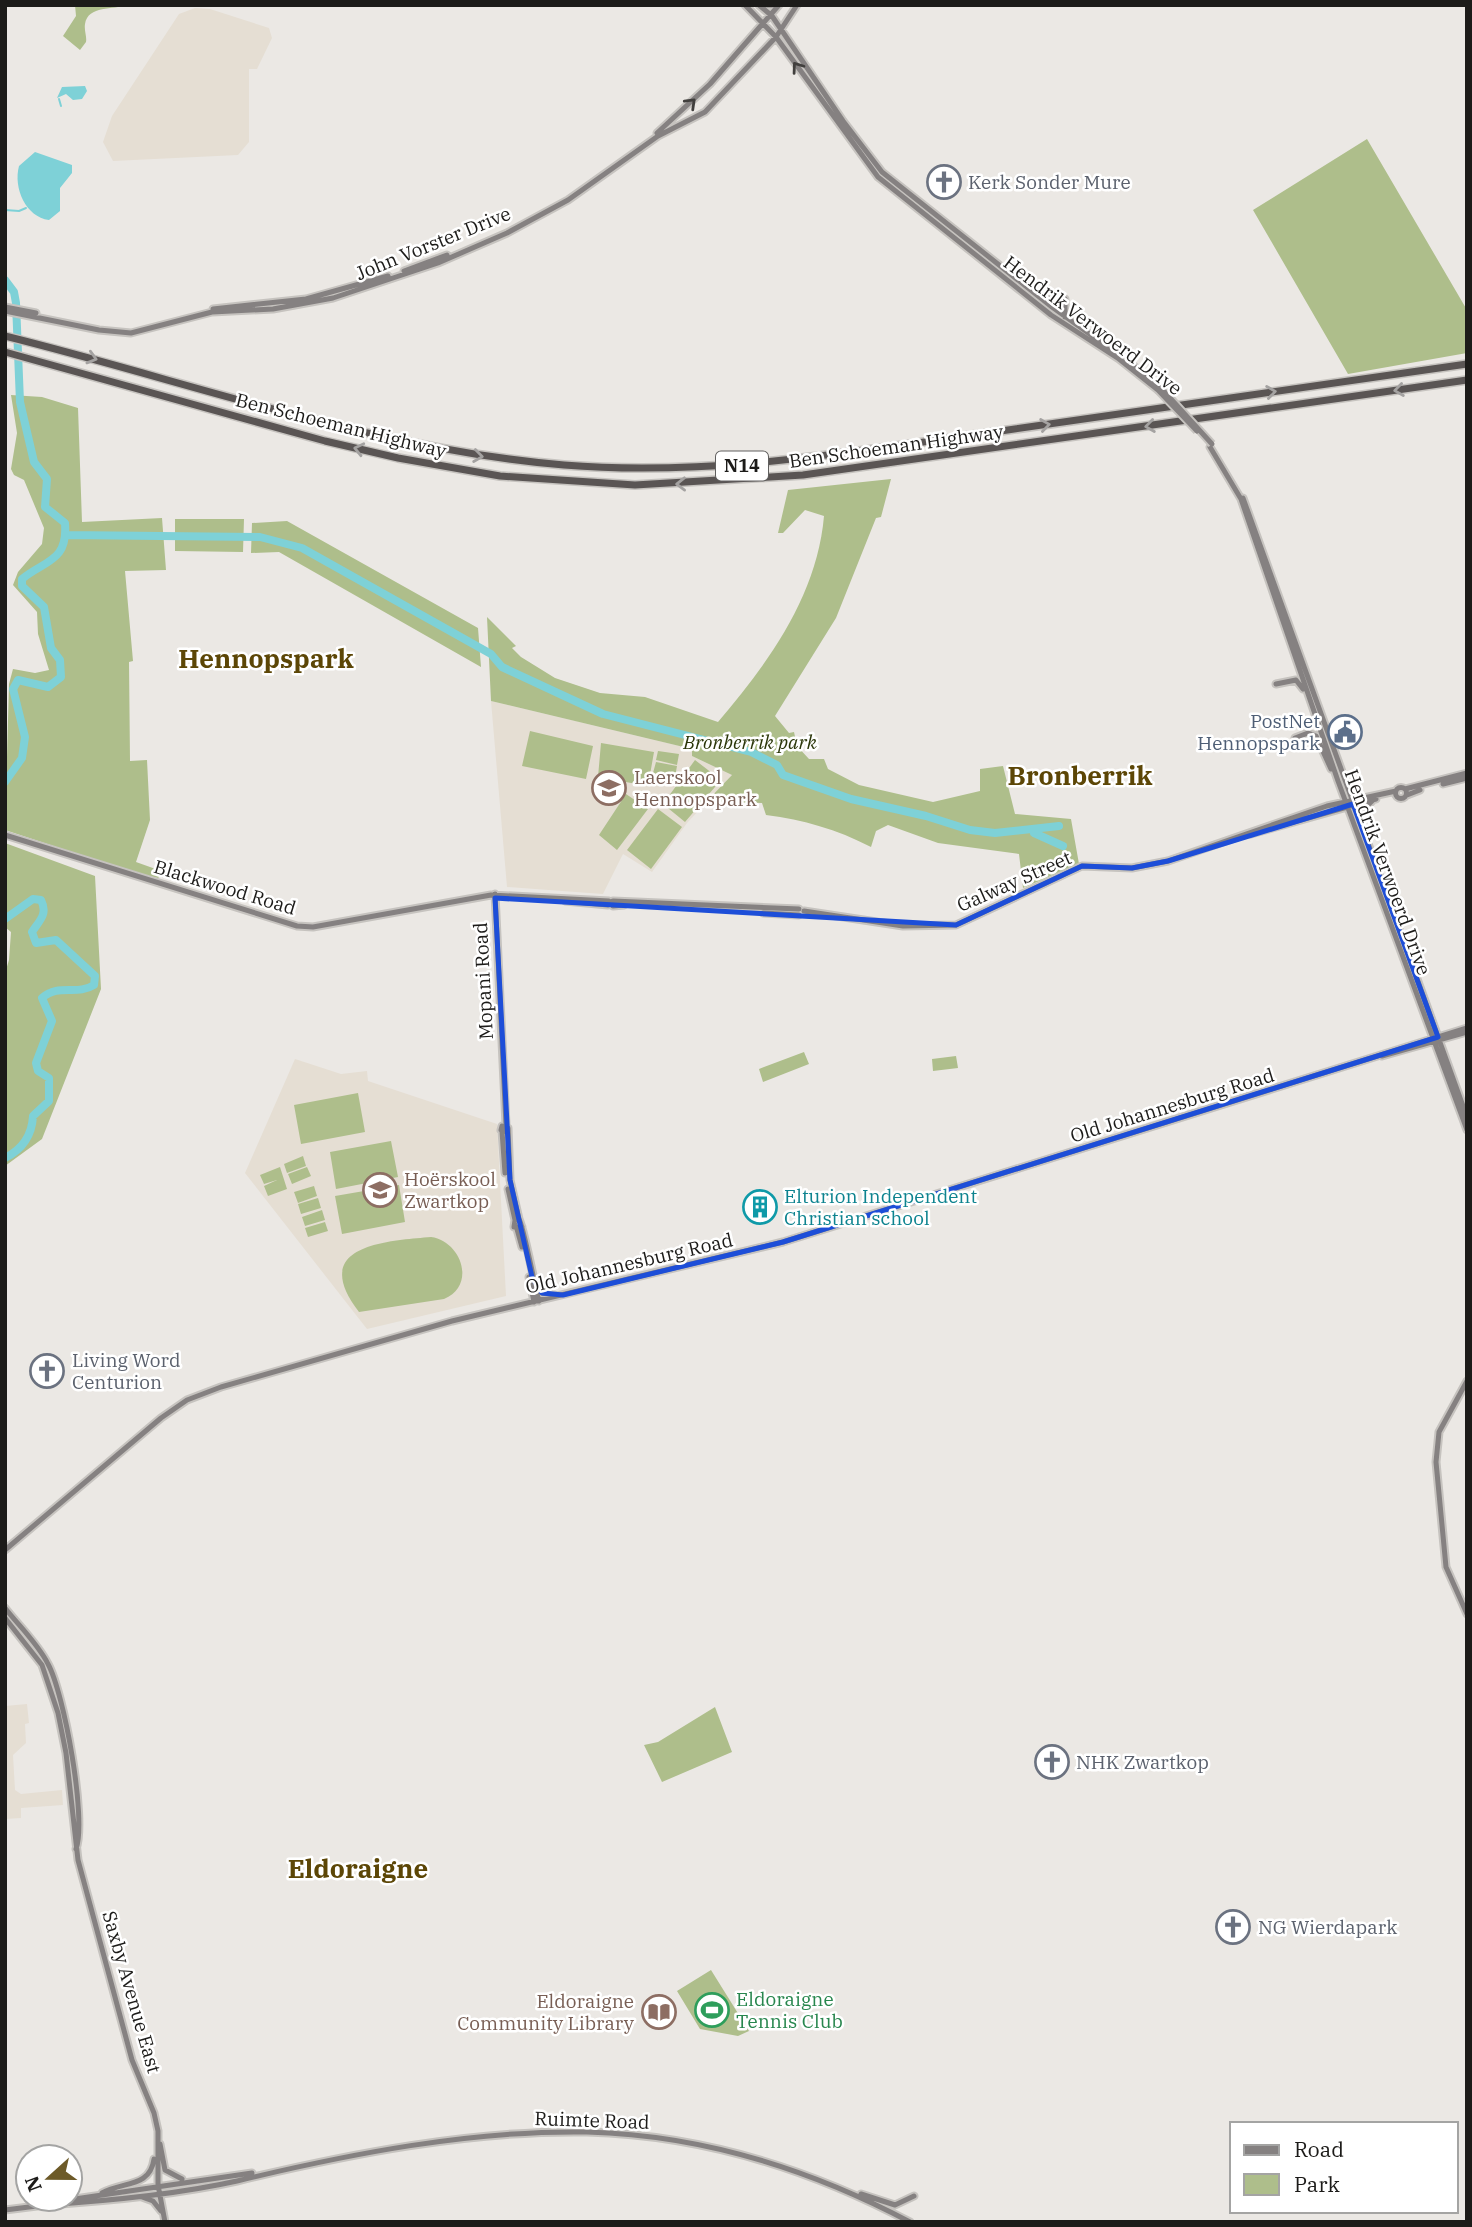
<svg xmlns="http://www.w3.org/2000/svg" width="1472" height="2227" font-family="'IBM Plex Serif',serif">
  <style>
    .built { fill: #e5ded3 }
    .green { fill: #aebe8b }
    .water { fill: #7ed1d7 }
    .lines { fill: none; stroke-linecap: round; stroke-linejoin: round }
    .stream { stroke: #7ed1d7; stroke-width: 2 }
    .river { stroke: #7ed1d7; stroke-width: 8 }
    .secondary-casing { stroke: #c6c3bf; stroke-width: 9 }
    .highway-casing { stroke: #c6c3bf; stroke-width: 10 }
    .secondary { stroke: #858181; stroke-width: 5 }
    .highway { stroke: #5a5554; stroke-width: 7 }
    .secondary-bridge-casing { stroke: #c6c3bf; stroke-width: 9; stroke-linecap: butt }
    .secondary-bridge { stroke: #858181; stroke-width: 5 }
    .oneway { stroke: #413f3d }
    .oneway2 { stroke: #a4a2a1 }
    .marked { fill: none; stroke: #1d4ed8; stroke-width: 5; stroke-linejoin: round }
    .labels { text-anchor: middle; stroke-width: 5; stroke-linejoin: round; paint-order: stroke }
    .shield { fill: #fff; stroke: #605f5e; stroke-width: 2 }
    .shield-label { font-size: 18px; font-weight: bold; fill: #1c1b19 }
    .worship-label { font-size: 19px; fill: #5b616d; stroke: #fff; text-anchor: start }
    .street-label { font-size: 19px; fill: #1c1b19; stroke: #fff }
    .service-label { font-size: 19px; fill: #4e5e75; stroke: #fff; text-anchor: end }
    .park-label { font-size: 19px; font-style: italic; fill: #2b3609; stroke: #fff }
    .education-label { font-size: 19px; fill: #785e54; stroke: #fff; text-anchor: start }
    .culture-label { font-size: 19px; fill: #0d838f; stroke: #fff; text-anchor: start }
    .leisure-label { font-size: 19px; fill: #27864d; stroke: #fff; text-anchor: start }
    .district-label { font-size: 26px; font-weight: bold; fill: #5c4606; stroke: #fff }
  </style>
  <rect width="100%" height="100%" fill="#ebe8e4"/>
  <path class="built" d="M195,8L210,9L269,28L272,38L257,69H249V142L238,155L113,161L103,142L112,116L179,14Z
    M491,701L692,749V756L732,775L687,823L652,872L623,854L603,894L507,887Z
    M295,1059L341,1074L367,1071L368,1081L497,1124L506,1296L367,1329L245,1173Z
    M27,1704L29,1723L25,1724L26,1743L13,1755L15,1790L21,1794L62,1790L63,1805L21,1808V1818L5,1819V1706Z"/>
  <path class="green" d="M75,5H126C114,10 88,5 85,24C84,31 87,36 86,42L80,50L63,36L76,16Z
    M1367,139L1467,310V353L1348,374L1253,210Z
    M11,395L42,397L78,408L82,522L162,518L166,570L125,571L133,661L129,662L130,761L147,760L150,820L136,862L164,872L158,878L132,872L5,830L9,684L13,669L35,673L49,670L38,634L37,612L13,585L18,572L42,544L44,528L24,480L14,475L11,469L17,433Z
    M891,479L881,517L876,518L836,618L775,716L789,733L794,732L797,746L809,759H824L828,769L859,785L933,802L980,791V769L1003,766L1015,814L1071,819L1079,864L1023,888L1019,854L938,843L888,825L876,831L871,847C836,829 804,820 766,815L762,803L707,801L732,775L692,756V749L491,701L487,617L516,646L512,648L521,657L555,678L600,693L645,697L718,722C769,662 817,596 824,516L805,510L783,533H778L788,490Z
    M175,519H244L243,552L175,551Z
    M287,521L478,628L481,667L279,552L251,553L252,523Z
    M530,731L593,746L586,779L522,766Z
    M601,743L654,752L648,786L598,777Z
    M658,751L679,754L677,765L656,760Z
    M695,760L721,780L685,822L663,804Z
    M656,762L677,766L675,777L653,773Z
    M626,794L648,809L617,850L599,835Z
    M658,809L682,827L651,869L627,850Z
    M5,843L95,876L101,989L42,1139L5,1166V973L9,960L11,932L5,927Z
    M804,1052L809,1064L763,1082L759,1069Z
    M956,1056L958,1068L933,1071L932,1059Z
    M358,1093L365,1132L301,1144L294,1105Z
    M391,1141L398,1177L336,1189L330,1152Z
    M303,1156L306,1166L287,1173L284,1164Z
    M280,1167L287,1189L268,1196L264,1186L277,1180L264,1184L260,1175Z
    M307,1167L311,1176L292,1184L288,1174Z
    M399,1185L405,1222L342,1234L335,1196Z
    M314,1186L317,1196L298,1203L294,1192Z
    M318,1198L321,1208L301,1214L298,1204Z
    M322,1210L325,1220L305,1226L302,1217Z
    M325,1222L328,1231L308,1237L305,1228Z
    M431,1237C461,1241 477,1285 444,1299L359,1312C309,1247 381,1241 431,1237Z
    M715,1707L732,1752L662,1782L644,1745L658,1742Z
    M711,1970L749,2031L738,2036L700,2029L677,1991Z"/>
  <path class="water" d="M85,86L87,91L82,99L73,100L66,94L57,98L62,87Z
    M35,152L72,165V173L60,188V211L49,220C26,217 13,188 19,166Z"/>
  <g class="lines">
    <path class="stream" d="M59,99L61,106
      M5,210L19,211L26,208"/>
    <path class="river" d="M5,280L14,292L16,303L20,402L34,462L47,479L45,507L65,523C68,562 45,560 22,579V586L44,607L51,648L60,660L61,677L48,687L18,680L13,689L25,737L22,758L5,782
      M66,535L260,537L302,548L491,654L502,667L603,714L751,752L777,765L783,775L851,799L926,816L970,830L995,833L1059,826
      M1034,833L1063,846
      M5,919L33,899L41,900C48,914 40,920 32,932L36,943L56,940L95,976L94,985C77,996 59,983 42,998L52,1021L36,1063L38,1071L49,1078V1101L33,1116C32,1135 23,1149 5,1158"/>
    <g class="secondary-casing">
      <path id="secondary" d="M745,5L776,37L878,177L1051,315L1119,359L1158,390
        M759,5L772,16L843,121L882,172L1052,307L1119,355
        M767,5H772
        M657,133L710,84L779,5
        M404,271L447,255
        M1045,299H1060
        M1065,299V317
        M5,307L36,313
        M213,309L306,299L388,276
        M5,311L99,330L131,333L212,312L273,309L333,298L438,263L507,233L568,200L658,136L705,112L776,37L797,5
        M1130,363L1160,387
        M1210,447L1241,499L1338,781L1467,1130
        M1243,498L1467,1117
        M1276,684L1296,680L1303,689
        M1295,738L1308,733L1316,736L1331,769
        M1443,784L1467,778
        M1395.5 793a5.5 5.5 0 1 1 11 0a5.5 5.5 0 1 1-11 0Z
        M1405,789L1467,773
        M1407,795L1420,790
        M1360,822L1364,809L1372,801
        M1251,834L1376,799
        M5,835L297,926L313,927L491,895L609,901
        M495,894L506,1125
        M565,901L608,905
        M613,901L799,909
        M613,906L624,905
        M804,911L903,926L956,925L1082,866L1132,868L1168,861L1327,806L1396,791
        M763,913L799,915
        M1382,1056L1467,1032
        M502,1131L505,1173
        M507,1132L501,1130L502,1126L508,1128L510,1180L519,1219
        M508,1189L515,1220
        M522,1227H514L515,1220L519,1219C523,1223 535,1288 539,1301
        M517,1229L522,1247
        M529,1277L534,1302
        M537,1286L542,1293L554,1295
        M1467,1381L1439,1432L1436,1462L1446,1567L1467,1614
        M5,1550L161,1418L187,1400L221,1387L452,1321L783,1242L1467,1028
        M5,1608C19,1626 38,1644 48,1664C64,1693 87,1819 76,1849
        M5,1618L42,1665L58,1713L66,1753L78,1860L132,2060L154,2113L158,2131V2185L165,2222
        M160,2144L165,2170L182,2179
        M102,2193C123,2181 150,2188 154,2159
        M861,2194L895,2205L914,2196
        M142,2197L153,2201L161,2211
        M68,2200L252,2173
        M43,2205C107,2201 174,2195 237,2181C349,2154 471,2130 587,2132C700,2135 810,2169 910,2222
        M5,2210L45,2205"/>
    </g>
    <g class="highway-casing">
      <path id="highway" d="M5,336C191,382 372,449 564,465C709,477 851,452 994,432C1152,409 1309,387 1467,364
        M5,352L325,441L398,458L500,476L635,485L803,475L1467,380"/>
    </g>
    <use href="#secondary" class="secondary"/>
    <use href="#highway" class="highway"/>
    <g class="secondary-bridge-casing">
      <path id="secondary-bridge" d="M1160,387L1212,444
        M1158,390L1197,431"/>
    </g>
    <use href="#secondary-bridge" class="secondary-bridge"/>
  </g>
  <defs><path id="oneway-chevron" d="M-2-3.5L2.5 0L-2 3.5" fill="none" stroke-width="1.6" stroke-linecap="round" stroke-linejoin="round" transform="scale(1.75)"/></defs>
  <g class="oneway">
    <use href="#oneway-chevron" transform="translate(797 67) rotate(-126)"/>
    <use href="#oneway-chevron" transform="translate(691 103) rotate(-44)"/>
  </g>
  <g class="oneway2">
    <use href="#oneway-chevron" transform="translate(92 358) rotate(16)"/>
    <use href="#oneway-chevron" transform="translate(1399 390) rotate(172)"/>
    <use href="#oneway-chevron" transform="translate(1271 392) rotate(-8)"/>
    <use href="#oneway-chevron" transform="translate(1045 425) rotate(-8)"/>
    <use href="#oneway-chevron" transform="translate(1150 426) rotate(172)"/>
    <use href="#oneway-chevron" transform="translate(359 449) rotate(-167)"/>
    <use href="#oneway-chevron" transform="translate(478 456) rotate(8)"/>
    <use href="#oneway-chevron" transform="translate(681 484) rotate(179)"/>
  </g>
  <path class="marked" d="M1353,804L1438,1037L783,1242L563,1295L542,1293L532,1277L510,1180L495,898L956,925L1082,866L1132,868L1168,861Z"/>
  <defs>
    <g id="church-ring" transform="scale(1.75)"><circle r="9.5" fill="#fff" stroke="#6b7280" stroke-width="1.5"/><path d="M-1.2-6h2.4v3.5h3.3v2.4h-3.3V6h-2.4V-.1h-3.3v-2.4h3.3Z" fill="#6b7280"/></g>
    <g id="civic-ring" transform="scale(1.75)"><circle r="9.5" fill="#fff" stroke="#5c6f8a" stroke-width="1.5"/><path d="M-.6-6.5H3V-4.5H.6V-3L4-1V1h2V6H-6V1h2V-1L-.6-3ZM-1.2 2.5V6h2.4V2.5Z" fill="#5c6f8a"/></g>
    <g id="school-ring" transform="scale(1.75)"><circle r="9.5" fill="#fff" stroke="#8d6e63" stroke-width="1.5"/><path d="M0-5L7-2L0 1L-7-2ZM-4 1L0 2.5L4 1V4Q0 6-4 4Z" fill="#8d6e63"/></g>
    <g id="building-ring" transform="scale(1.75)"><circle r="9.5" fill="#fff" stroke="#0f9aa8" stroke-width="1.5"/><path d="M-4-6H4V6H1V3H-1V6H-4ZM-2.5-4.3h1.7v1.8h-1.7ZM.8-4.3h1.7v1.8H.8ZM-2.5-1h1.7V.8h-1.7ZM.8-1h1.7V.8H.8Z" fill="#0f9aa8"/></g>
    <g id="stadium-ring" transform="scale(1.75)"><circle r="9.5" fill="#fff" stroke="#2e9e5b" stroke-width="1.5"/><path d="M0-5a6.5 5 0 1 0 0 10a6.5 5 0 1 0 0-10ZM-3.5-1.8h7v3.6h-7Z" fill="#2e9e5b"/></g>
    <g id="library-ring" transform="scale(1.75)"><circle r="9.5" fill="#fff" stroke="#8d6e63" stroke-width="1.5"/><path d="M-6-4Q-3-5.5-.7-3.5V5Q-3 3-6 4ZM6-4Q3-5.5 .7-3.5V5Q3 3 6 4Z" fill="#8d6e63"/></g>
  </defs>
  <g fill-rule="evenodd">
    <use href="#church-ring" x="944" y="182"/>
    <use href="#civic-ring" x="1345" y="732"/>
    <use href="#school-ring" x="609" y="788"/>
    <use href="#school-ring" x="380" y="1190"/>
    <use href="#building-ring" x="760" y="1207"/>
    <use href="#church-ring" x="47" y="1371"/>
    <use href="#church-ring" x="1052" y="1762"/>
    <use href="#church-ring" x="1233" y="1927"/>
    <use href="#stadium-ring" x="712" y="2010"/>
    <use href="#library-ring" x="659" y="2012"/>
  </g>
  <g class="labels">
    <rect class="shield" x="716" y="451.5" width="52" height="29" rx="5"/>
    <g class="shield-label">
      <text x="742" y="472">N14</text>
    </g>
    <g class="worship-label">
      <text x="968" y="189">Kerk Sonder Mure</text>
      <text x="72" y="1367">Living Word<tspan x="72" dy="22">Centurion</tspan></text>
      <text x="1076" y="1769">NHK Zwartkop</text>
      <text x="1258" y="1934">NG Wierdapark</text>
    </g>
    <g class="street-label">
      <text transform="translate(433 243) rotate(-22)" y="7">John Vorster Drive</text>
      <text transform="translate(1093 325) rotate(37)" y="7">Hendrik Verwoerd Drive</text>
      <text transform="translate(341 425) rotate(14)" y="7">Ben Schoeman Highway</text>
      <text transform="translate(896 446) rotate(-8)" y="7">Ben Schoeman Highway</text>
      <text transform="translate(1388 872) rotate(70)" y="7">Hendrik Verwoerd Drive</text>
      <text transform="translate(1014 881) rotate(-24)" y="7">Galway Street</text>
      <text transform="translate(225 887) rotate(17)" y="7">Blackwood Road</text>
      <text transform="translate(483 981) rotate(-93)" y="7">Mopani Road</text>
      <text transform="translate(1172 1105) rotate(-17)" y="7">Old Johannesburg Road</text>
      <text transform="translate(629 1263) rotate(-13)" y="7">Old Johannesburg Road</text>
      <text transform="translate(132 1992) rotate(74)" y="7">Saxby Avenue East</text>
      <text transform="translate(592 2120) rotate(2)" y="7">Ruimte Road</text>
    </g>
    <g class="service-label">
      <text x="1320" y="728">PostNet<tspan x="1320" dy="22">Hennopspark</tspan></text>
    </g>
    <g class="park-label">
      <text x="750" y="749">Bronberrik park</text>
    </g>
    <g class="education-label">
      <text x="634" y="784">Laerskool<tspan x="634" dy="22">Hennopspark</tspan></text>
      <text x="404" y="1186">Hoërskool<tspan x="404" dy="22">Zwartkop</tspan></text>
      <text x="634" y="2008" text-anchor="end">Eldoraigne<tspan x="634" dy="22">Community Library</tspan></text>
    </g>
    <g class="culture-label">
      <text x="784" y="1203">Elturion Independent<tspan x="784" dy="22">Christian school</tspan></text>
    </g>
    <g class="leisure-label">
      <text x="736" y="2006">Eldoraigne<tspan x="736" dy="22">Tennis Club</tspan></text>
    </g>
    <g class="district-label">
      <text x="266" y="668">Hennopspark</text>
      <text x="1080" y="785">Bronberrik</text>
      <text x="358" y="1878">Eldoraigne</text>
    </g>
  </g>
  <rect width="1472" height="2227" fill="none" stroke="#1c1b19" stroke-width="14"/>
  <rect x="1230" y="2122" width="228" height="91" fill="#ffffff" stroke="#a4a4a3" stroke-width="2"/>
  <rect x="1244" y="2145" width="35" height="10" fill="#858181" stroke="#a4a4a3" stroke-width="2"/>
  <text x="1294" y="2157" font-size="21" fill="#1c1b19">Road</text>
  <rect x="1244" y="2174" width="35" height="21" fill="#aebe8b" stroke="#a4a4a3" stroke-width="2"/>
  <text x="1294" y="2192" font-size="21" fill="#1c1b19">Park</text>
  <g transform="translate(49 2178) rotate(249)"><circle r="33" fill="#ffffff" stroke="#a4a4a3" stroke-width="2"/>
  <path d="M0-5L12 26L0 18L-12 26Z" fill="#6d5a28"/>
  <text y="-10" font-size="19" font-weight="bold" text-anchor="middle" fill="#1c1b19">N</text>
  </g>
</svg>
